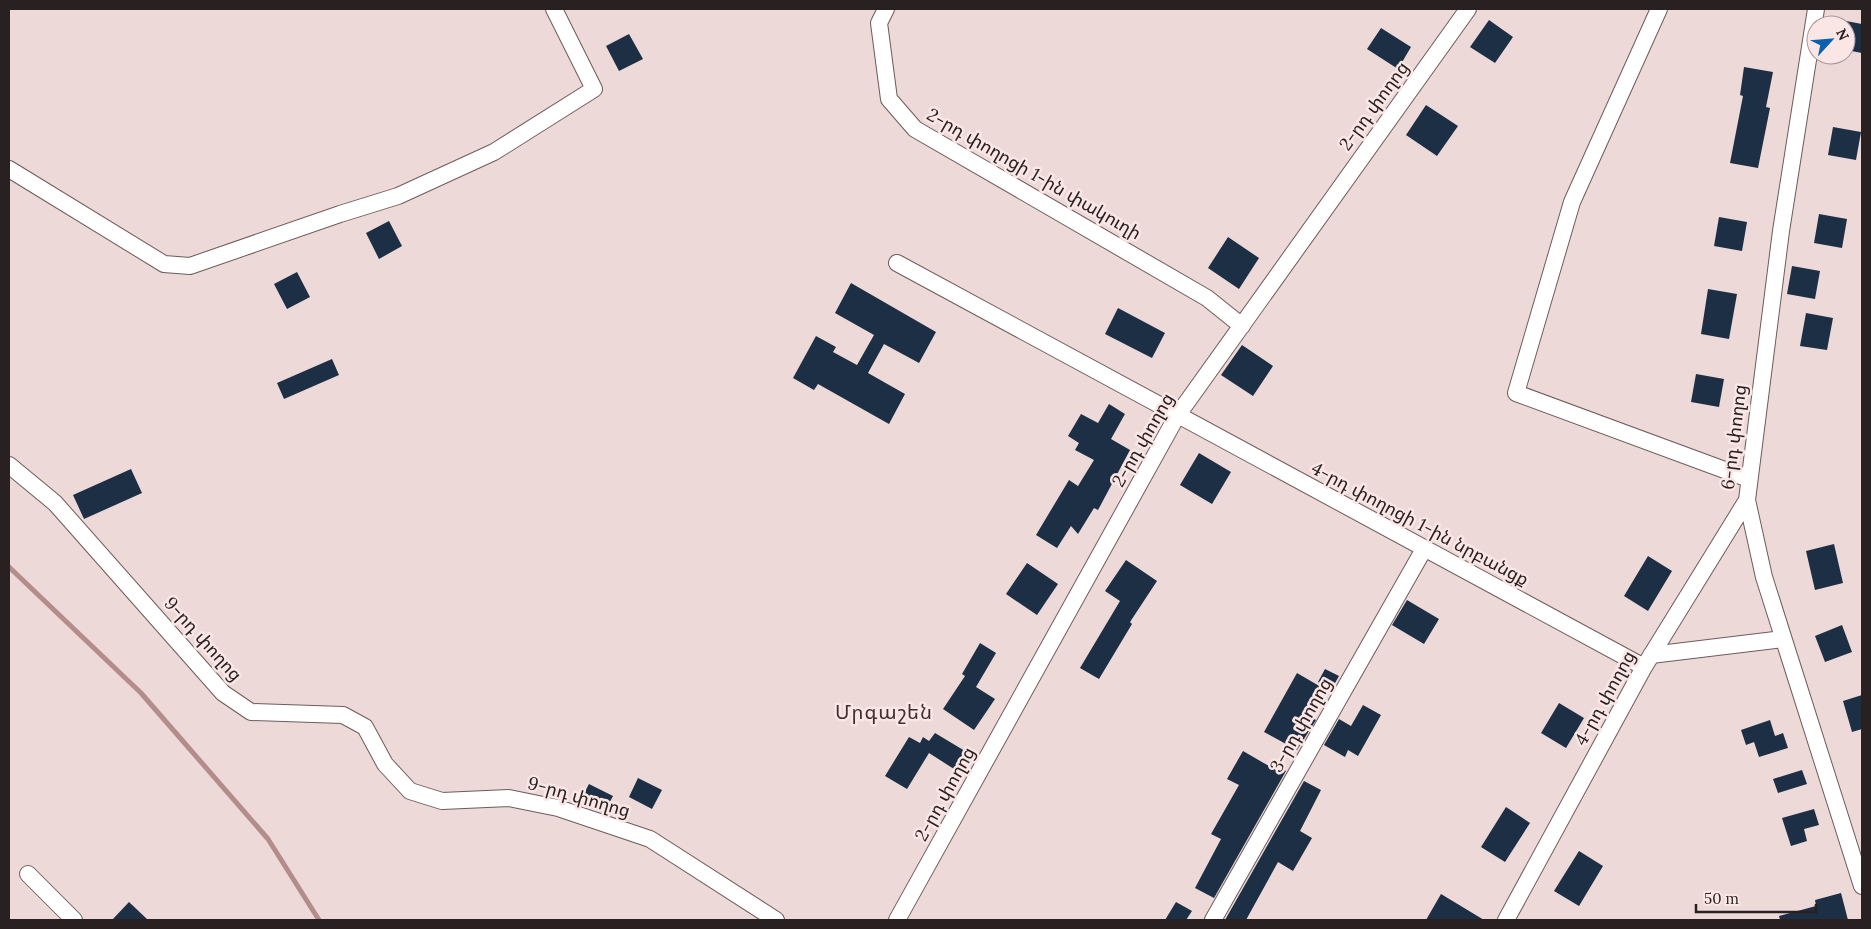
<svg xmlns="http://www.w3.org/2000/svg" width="1871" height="929" font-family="Lora,'Noto Sans Armenian',serif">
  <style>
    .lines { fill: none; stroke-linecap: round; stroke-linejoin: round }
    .stream { stroke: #b28d8b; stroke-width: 5 }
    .building { fill: #1d2f44 }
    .minor-casing { stroke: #6d5c5b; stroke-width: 18 }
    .minor { stroke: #fff; stroke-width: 16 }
    .labels { text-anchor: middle; stroke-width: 5; stroke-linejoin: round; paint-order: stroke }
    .street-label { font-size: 18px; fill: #292121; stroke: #fae6e5 }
    .quarter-label { font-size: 20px; letter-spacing: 1px; fill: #40302f; stroke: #fae6e5 }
  </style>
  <rect width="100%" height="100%" fill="#edd9d8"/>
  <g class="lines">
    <path class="stream" d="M9,567L141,693L268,839L319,920"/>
  </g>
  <path class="building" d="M1489,20L1513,37L1495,63L1470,47Z
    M1846,21L1862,24V53L1846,50Z
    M1381,28L1411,47L1398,69L1367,49Z
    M629,34L643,59L619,71L606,46Z
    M1744,67L1773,72L1766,107L1770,108L1758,168L1730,163L1743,96L1740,95Z
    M1426,105L1458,126L1437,156L1406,135Z
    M1833,127L1861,132L1856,160L1828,155Z
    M1819,214L1847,219L1842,248L1814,243Z
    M1719,217L1747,222L1742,251L1714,246Z
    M389,221L402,246L379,259L366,233Z
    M1228,237L1259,258L1239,289L1208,268Z
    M1792,266L1820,271L1815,299L1787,294Z
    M297,272L310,297L287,309L274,284Z
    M851,283L936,332L919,363L884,344L868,373L905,394L889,424L818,384L814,390L793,378L816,336L836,347L833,352L857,365L874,335L835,313Z
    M1708,289L1737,294L1729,339L1701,334Z
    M1118,308L1165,333L1152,358L1105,334Z
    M1806,313L1833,318L1827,350L1800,346Z
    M1242,345L1273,366L1253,396L1221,375Z
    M332,359L339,375L284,399L277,383Z
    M1696,374L1724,379L1719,407L1691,402Z
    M1109,404L1125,414L1111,439L1130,450L1098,510L1094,508L1078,534L1071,526L1057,548L1036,535L1069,480L1078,486L1094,460L1075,450L1079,443L1068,436L1081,414L1098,423Z
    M1199,453L1231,472L1212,504L1180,485Z
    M131,469L142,493L84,519L73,495Z
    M1834,544L1843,583L1815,590L1806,551Z
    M1648,556L1672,571L1648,611L1624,596Z
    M1126,560L1157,581L1130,622L1132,624L1099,679L1080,668L1120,601L1105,591Z
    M1027,563L1058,584L1037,615L1006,594Z
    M1407,600L1439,619L1424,644L1392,625Z
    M1842,625L1852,652L1825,662L1815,636Z
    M980,643L996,653L976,687L995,699L974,730L943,709L965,676L962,674Z
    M1325,669L1339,676L1331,690L1318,682Z
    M1297,673L1321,687L1305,714L1316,720L1297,750L1264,732Z
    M1862,695V729L1852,732L1843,701Z
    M1559,703L1584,718L1566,748L1541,733Z
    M1363,705L1381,715L1358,756L1348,750L1345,757L1324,745L1339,719L1351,726Z
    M1770,720L1775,736L1783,733L1788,748L1759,757L1754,742L1746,745L1741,730Z
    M935,733L965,751L954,769L929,753L907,789L885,776L909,737L920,743L923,737L929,741Z
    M1243,751L1274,769L1276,765L1286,771L1214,898L1195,888L1221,839L1211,834L1239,785L1227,779Z
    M1802,770L1807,784L1778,793L1773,779Z
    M638,778L662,790L652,809L629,797Z
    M1304,781L1321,790L1300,831L1312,838L1293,871L1278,862L1246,920H1225Z
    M589,784L613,796L604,813L579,803Z
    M1506,807L1530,823L1505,862L1481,847Z
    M1814,809L1819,825L1804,829L1807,841L1791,846L1782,818Z
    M1579,851L1603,866L1579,906L1554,891Z
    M1841,893L1848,920H1780L1779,916L1816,906L1815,900Z
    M1441,894L1484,920H1426Z
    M129,902L148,920H112Z
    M1176,902L1192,911L1186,920H1165Z"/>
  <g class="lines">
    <g class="minor-casing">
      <path id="minor" d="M886,9L879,23L889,99L915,129L1207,298L1242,326
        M1659,9L1572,202L1516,393L1749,479
        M1816,9L1781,231L1747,500L1764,577L1862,886
        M9,169L164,264L190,266L340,214L398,196L494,152L594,89L554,9
        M897,263L1644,667
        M9,465L55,503L223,693L251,712L343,715L365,727L385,764L410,791L442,801L509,798L558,808L650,839L776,920
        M1651,655L1783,639
        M28,874L74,920
        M897,920L1177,416L1468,9
        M1213,920L1424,549
        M1506,920L1644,667L1747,500"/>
    </g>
    <use href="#minor" class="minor"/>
  </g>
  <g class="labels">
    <g class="street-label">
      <text transform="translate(1374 106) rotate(-54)" y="6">2-րդ փողոց</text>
      <text transform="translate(1034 174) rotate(30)" y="6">2-րդ փողոցի 1-ին փակուղի</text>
      <text transform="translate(1734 437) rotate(-83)" y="6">6-րդ փողոց</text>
      <text transform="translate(1143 440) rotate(-60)" y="6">2-րդ փողոց</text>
      <text transform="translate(1420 524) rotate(28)" y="6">4-րդ փողոցի 1-ին նրբանցք</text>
      <text transform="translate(203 639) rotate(48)" y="6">9-րդ փողոց</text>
      <text transform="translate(1605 698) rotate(-61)" y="6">4-րդ փողոց</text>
      <text transform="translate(1301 725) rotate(-60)" y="6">3-րդ փողոց</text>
      <text transform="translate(945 794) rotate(-61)" y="6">2-րդ փողոց</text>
      <text transform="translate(579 797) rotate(16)" y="6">9-րդ փողոց</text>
    </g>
    <g class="quarter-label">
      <text x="884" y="719">Մրգաշեն</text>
    </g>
  </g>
  <rect width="1871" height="929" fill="none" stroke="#292121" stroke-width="20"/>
  <g transform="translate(1831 40) rotate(64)"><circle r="24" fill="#fae6e5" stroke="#a69797"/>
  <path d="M0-4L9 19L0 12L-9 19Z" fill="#0b61ae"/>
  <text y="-8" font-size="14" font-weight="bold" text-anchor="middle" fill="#292121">N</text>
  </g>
  <path d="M1696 904v8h120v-8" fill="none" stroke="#292121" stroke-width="2.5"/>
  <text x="1704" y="904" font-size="15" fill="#292121" stroke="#fae6e5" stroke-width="4" paint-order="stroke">50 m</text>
</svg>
